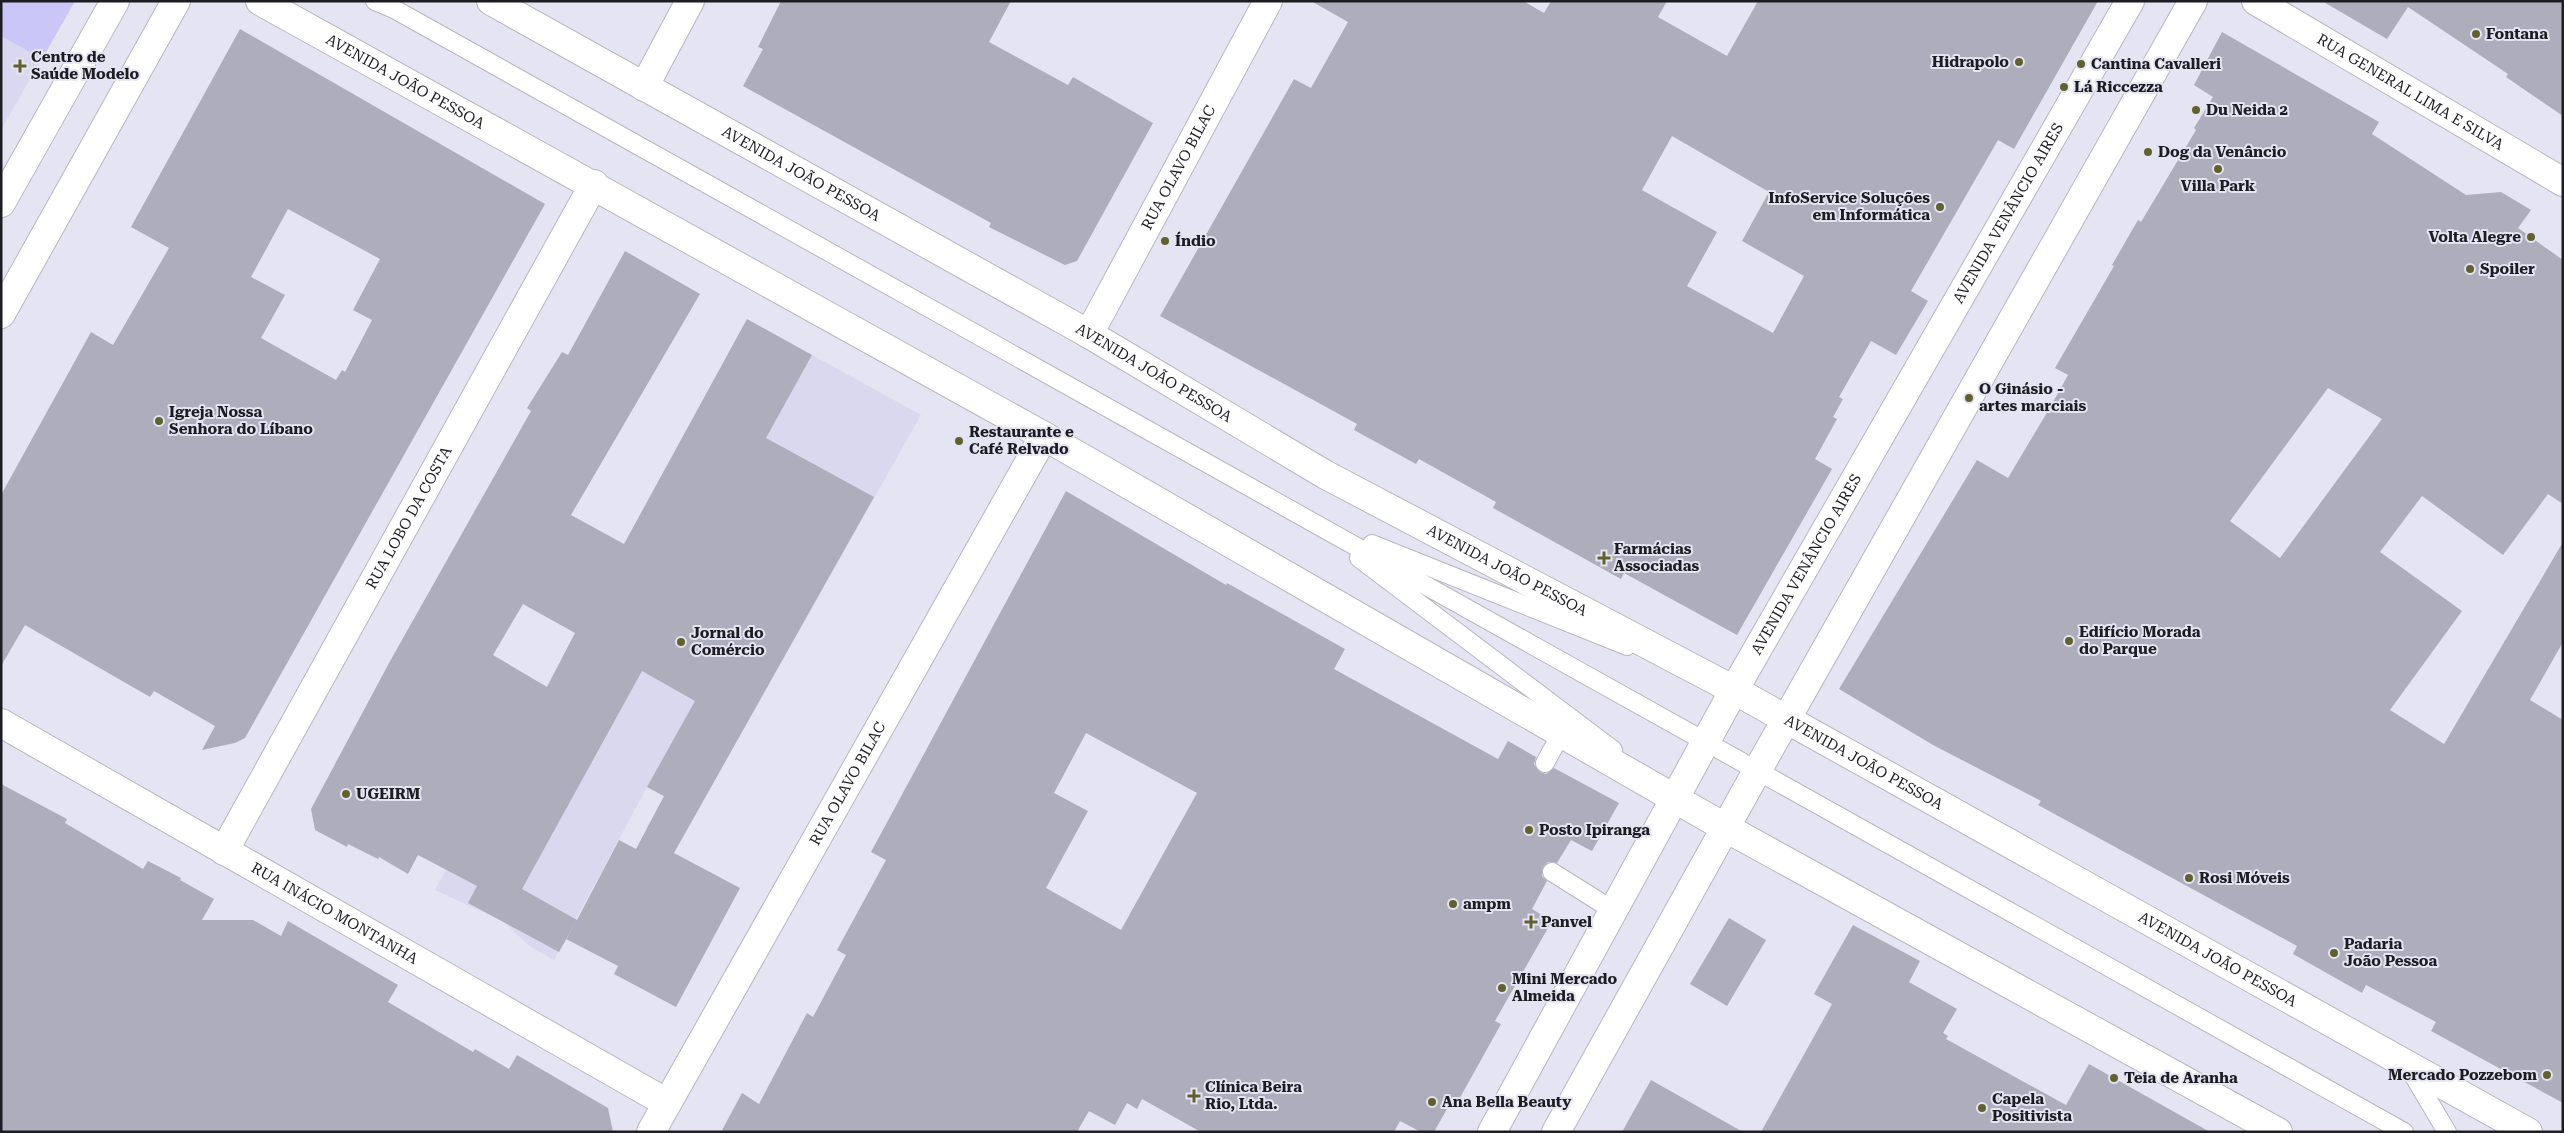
<svg xmlns="http://www.w3.org/2000/svg" width="2564" height="1133" font-family="'Roboto Serif',serif">
  <style>
    .built { fill: #dad8ef }
    .green { fill: #cac6f7 }
    .building { fill: #aeadbc; fill-rule: evenodd }
    .lines { fill: none; stroke-linecap: round; stroke-linejoin: round }
    .service-casing { stroke: #b7b6c4; stroke-width: 20 }
    .minor-casing { stroke: #b7b6c4; stroke-width: 30 }
    .tertiary-casing { stroke: #b7b6c4; stroke-width: 30 }
    .secondary-casing { stroke: #b7b6c4; stroke-width: 30 }
    .primary-casing { stroke: #b7b6c4; stroke-width: 30 }
    .service { stroke: #fff; stroke-width: 18 }
    .minor { stroke: #fff; stroke-width: 28 }
    .tertiary { stroke: #fff; stroke-width: 28 }
    .secondary { stroke: #fff; stroke-width: 28 }
    .primary { stroke: #fff; stroke-width: 28 }
    .poi-dot { fill: #61612f; stroke: #e5e4f3; stroke-width: 2 }
    .labels { text-anchor: middle; stroke-width: 4; stroke-linejoin: round; paint-order: stroke }
    .poi-label { font-size: 15px; font-weight: bold; fill: #1d1c22; stroke: #e5e4f3; text-anchor: start }
    .street-label { font-size: 15px; fill: #1d1c22; stroke: #e5e4f3 }
  </style>
  <rect width="100%" height="100%" fill="#e5e4f3"/>
  <path class="built" d="M1,1H75L1,130Z
    M747,319L921,415L696,814L647,787L554,960L529,946L504,922L435,890Z"/>
  <path class="green" d="M1,1H75L42,59L1,36Z"/>
  <path class="building" d="M781,1H1011L989,42L1068,85L1073,77L1153,123L1077,261L1065,265L989,227L991,223L743,86L763,49L758,47Z
    M1311,1H1523L1544,13L1551,1H1667L1658,17L1727,56L1758,1H2098L2014,149L1998,140L1911,291L1928,301L1896,355L1871,341L1839,397L1843,399L1833,417L1837,419L1815,459L1832,469L1737,635L1624,573L1621,579L1540,534L1493,508L1496,502L1419,459L1416,464L1354,430L1357,424L1160,316L1294,79L1311,88L1348,22ZM1672,136L1769,192L1742,241L1804,276L1773,333L1687,286L1717,232L1642,190Z
    M2322,1H2563V116L2506,77L2508,74L2408,7L2387,39Z
    M240,29L545,204L245,738L235,743L202,750L215,726L154,691L150,697L25,625L1,666V495L91,332L113,345L169,248L131,227ZM288,209L380,259L353,310L372,320L345,372L342,370L336,380L261,338L285,295L251,277Z
    M2222,32L2379,122L2372,134L2466,195L2501,192L2531,210L2518,228L2563,260V504L2548,494L2503,555L2422,496L2380,552L2462,611L2390,710L2444,744L2563,542V642L2530,700L2563,720V1103L2431,1031L2436,1022L2366,985L2362,993L2293,954L2297,946L2038,805L2041,801L1933,745L1839,689L1977,460L2008,478L2052,404L2068,375L2055,368L2114,266L2112,265L2138,220L2141,222L2196,130L2194,128L2213,97L2194,85ZM2328,388L2382,419L2280,558L2230,521Z
    M625,251L700,294L571,515L624,544L747,319L812,355L766,438L874,497L674,853L740,888L676,1007L614,974L618,966L566,939L577,920L559,952L468,903L477,886L418,855L408,874L379,857L378,859L348,844L347,847L315,830L311,809L389,663L531,411L527,408L562,352L568,355ZM523,604L575,633L547,687L493,655ZM642,671L695,701L647,787L664,796L636,849L619,840L577,920L522,889Z
    M1066,491L1226,585L1227,583L1345,649L1334,669L1498,759L1508,741L1536,757L1534,764L1540,772L1546,774L1554,768L1619,803L1592,851L1571,840L1557,863L1548,862L1543,867L1542,876L1547,881L1532,909L1552,921L1495,1021L1501,1024L1457,1103L1452,1100L1434,1132H1421L1400,1121L1394,1132H1201L1142,1099L1137,1109L1127,1103L1115,1125L1089,1111L1077,1132H721L742,1093L759,1104L807,1013L813,1017L846,955L837,950L886,860L871,852ZM1086,733L1197,793L1121,930L1046,888L1088,811L1054,793Z
    M1,784L67,819L65,823L143,869L148,861L181,878L180,880L214,899L202,920H253L281,936L288,921L398,985L388,1002L473,1052L475,1049L509,1069L517,1055L608,1108L613,1132H1Z
    M1729,918L1766,940L1727,1006L1690,984Z
    M1853,925L1920,961L1909,982L1957,1009L1943,1033L1948,1036L1946,1039L2066,1105L2089,1064L2210,1132H1761L1832,1004L1814,994Z
    M1651,1080L1743,1132H1622Z"/>
  <g class="lines">
    <g class="service-casing">
      <path id="service" d="M375,1L394,9L2404,1132
        M1372,544L1627,646
        M1359,558L1613,750
        M1545,763L1562,732
        M1552,872L1614,911
        M2409,1068L2447,1132"/>
    </g>
    <g class="minor-casing">
      <g id="minor">
        <path d="M644,87L690,1"/>
        <path id="s1" d="M1089,334L1268,1"/>
        <path id="s2" d="M1,723L667,1103"/>
        <path id="s3" d="M224,851L594,184"/>
        <path id="s4" d="M651,1132L1044,436"/>
      </g>
    </g>
    <g class="tertiary-casing">
      <g id="tertiary">
        <path id="s5" d="M2256,1L2563,182"/>
        <path d="M1,203L115,1"/>
        <path d="M1,314L176,1"/>
      </g>
    </g>
    <g class="secondary-casing">
      <g id="secondary">
        <path id="s6" d="M1492,1132L1734,690L2130,1"/>
        <path d="M1556,1132L1757,771L2193,1"/>
      </g>
    </g>
    <g class="primary-casing">
      <g id="primary">
        <path id="s7" d="M260,1L1044,436L1726,828L2278,1132"/>
        <path id="s8" d="M491,1L1089,334L1326,475L1734,690L2528,1132"/>
      </g>
    </g>
    <use href="#service" class="service"/>
    <use href="#minor" class="minor"/>
    <use href="#tertiary" class="tertiary"/>
    <use href="#secondary" class="secondary"/>
    <use href="#primary" class="primary"/>
  </g>
  <g class="poi-dot">
    <circle cx="2476" cy="34" r="5"/>
    <circle cx="2019" cy="62" r="5"/>
    <circle cx="2081" cy="64" r="5"/>
    <path d="M17.5 58.5h5v5h5v5h-5v5h-5v-5h-5v-5h5z"/>
    <circle cx="2064" cy="87" r="5"/>
    <circle cx="2196" cy="110" r="5"/>
    <circle cx="2148" cy="152" r="5"/>
    <circle cx="2218" cy="169" r="5"/>
    <circle cx="1940" cy="207" r="5"/>
    <circle cx="2531" cy="237" r="5"/>
    <circle cx="1165" cy="241" r="5"/>
    <circle cx="2470" cy="269" r="5"/>
    <circle cx="1969" cy="398" r="5"/>
    <circle cx="159" cy="421" r="5"/>
    <circle cx="959" cy="441" r="5"/>
    <path d="M1601.5 550.5h5v5h5v5h-5v5h-5v-5h-5v-5h5z"/>
    <circle cx="2069" cy="641" r="5"/>
    <circle cx="681" cy="642" r="5"/>
    <circle cx="346" cy="794" r="5"/>
    <circle cx="1529" cy="830" r="5"/>
    <circle cx="2189" cy="878" r="5"/>
    <circle cx="1453" cy="904" r="5"/>
    <path d="M1528.5 914.5h5v5h5v5h-5v5h-5v-5h-5v-5h5z"/>
    <circle cx="2334" cy="953" r="5"/>
    <circle cx="1502" cy="988" r="5"/>
    <circle cx="2547" cy="1075" r="5"/>
    <circle cx="2114" cy="1078" r="5"/>
    <path d="M1191.5 1088.5h5v5h5v5h-5v5h-5v-5h-5v-5h5z"/>
    <circle cx="1432" cy="1102" r="5"/>
    <circle cx="1982" cy="1108" r="5"/>
  </g>
  <g class="labels">
    <g class="poi-label">
      <text x="2486" y="39">Fontana</text>
      <text x="31" y="62">Centro de<tspan x="31" dy="17">Saúde Modelo</tspan></text>
      <text x="2009" y="67" text-anchor="end">Hidrapolo</text>
      <text x="2091" y="69">Cantina Cavalleri</text>
      <text x="2074" y="92">Lá Riccezza</text>
      <text x="2206" y="115">Du Neida 2</text>
      <text x="2158" y="157">Dog da Venâncio</text>
      <text x="2218" y="191" text-anchor="middle">Villa Park</text>
      <text x="1930" y="203" text-anchor="end">InfoService Soluções<tspan x="1930" dy="17">em Informática</tspan></text>
      <text x="2521" y="242" text-anchor="end">Volta Alegre</text>
      <text x="1175" y="246">Índio</text>
      <text x="2480" y="274">Spoiler</text>
      <text x="1979" y="394">O Ginásio -<tspan x="1979" dy="17">artes marciais</tspan></text>
      <text x="169" y="417">Igreja Nossa<tspan x="169" dy="17">Senhora do Líbano</tspan></text>
      <text x="969" y="437">Restaurante e<tspan x="969" dy="17">Café Relvado</tspan></text>
      <text x="1614" y="554">Farmácias<tspan x="1614" dy="17">Associadas</tspan></text>
      <text x="2079" y="637">Edifício Morada<tspan x="2079" dy="17">do Parque</tspan></text>
      <text x="691" y="638">Jornal do<tspan x="691" dy="17">Comércio</tspan></text>
      <text x="356" y="799">UGEIRM</text>
      <text x="1539" y="835">Posto Ipiranga</text>
      <text x="2199" y="883">Rosi Móveis</text>
      <text x="1463" y="909">ampm</text>
      <text x="1541" y="927">Panvel</text>
      <text x="2344" y="949">Padaria<tspan x="2344" dy="17">João Pessoa</tspan></text>
      <text x="1512" y="984">Mini Mercado<tspan x="1512" dy="17">Almeida</tspan></text>
      <text x="2537" y="1080" text-anchor="end">Mercado Pozzebom</text>
      <text x="2124" y="1083">Teia de Aranha</text>
      <text x="1205" y="1092">Clínica Beira<tspan x="1205" dy="17">Rio, Ltda.</tspan></text>
      <text x="1992" y="1104">Capela<tspan x="1992" dy="17">Positivista</tspan></text>
      <text x="1442" y="1107">Ana Bella Beauty</text>
    </g>
    <g class="street-label">
      <text dy="5" stroke="none"><textPath href="#s7" startOffset="166">AVENIDA JOÃO PESSOA</textPath></text>
      <text dy="5" stroke="none"><textPath href="#s5" startOffset="179">RUA GENERAL LIMA E SILVA</textPath></text>
      <text dy="5" stroke="none"><textPath href="#s1" startOffset="189">RUA OLAVO BILAC</textPath></text>
      <text dy="5" stroke="none"><textPath href="#s8" startOffset="355">AVENIDA JOÃO PESSOA</textPath></text>
      <text dy="5" stroke="none"><textPath href="#s6" startOffset="1054">AVENIDA VENÂNCIO AIRES</textPath></text>
      <text dy="5" stroke="none"><textPath href="#s8" startOffset="760">AVENIDA JOÃO PESSOA</textPath></text>
      <text dy="5" stroke="none"><textPath href="#s3" startOffset="381">RUA LOBO DA COSTA</textPath></text>
      <text dy="5" stroke="none"><textPath href="#s6" startOffset="649">AVENIDA VENÂNCIO AIRES</textPath></text>
      <text dy="5" stroke="none"><textPath href="#s8" startOffset="1165">AVENIDA JOÃO PESSOA</textPath></text>
      <text dy="5" stroke="none"><textPath href="#s8" startOffset="1570">AVENIDA JOÃO PESSOA</textPath></text>
      <text dy="5" stroke="none"><textPath href="#s4" startOffset="400">RUA OLAVO BILAC</textPath></text>
      <text dy="5" stroke="none"><textPath href="#s2" startOffset="384">RUA INÁCIO MONTANHA</textPath></text>
      <text dy="5" stroke="none"><textPath href="#s8" startOffset="1975">AVENIDA JOÃO PESSOA</textPath></text>
    </g>
  </g>
  <rect width="2564" height="1133" fill="none" stroke="#1d1c22" stroke-width="5"/>
</svg>
